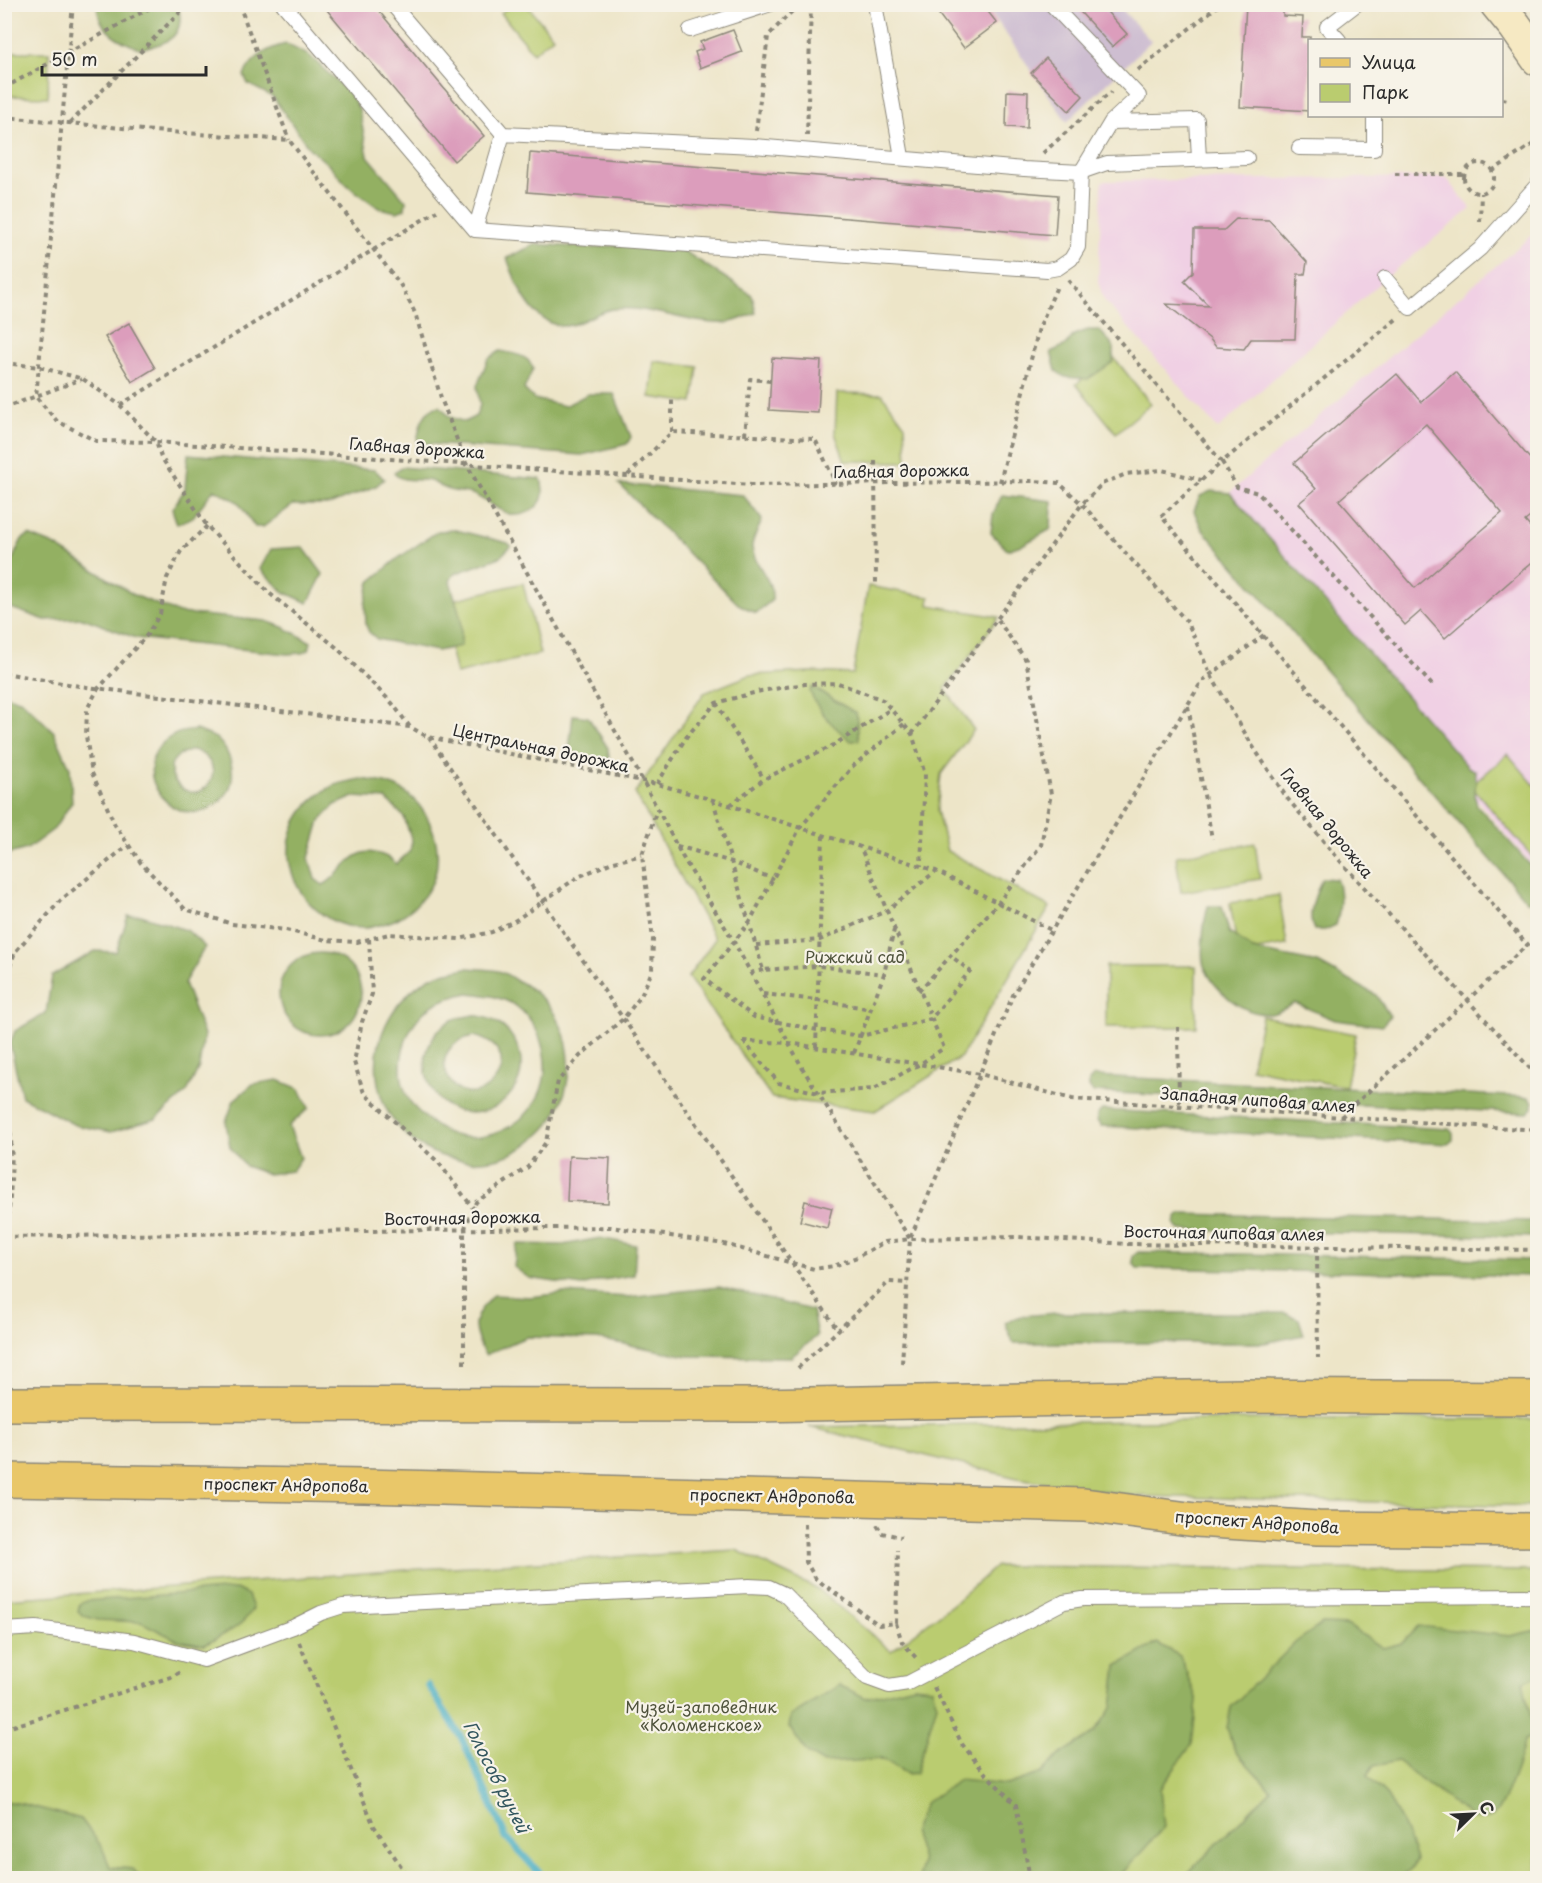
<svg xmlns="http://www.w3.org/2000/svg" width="1542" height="1883" font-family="'Playpen Sans',sans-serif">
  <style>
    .built { fill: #f0d0e4 }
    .industrial { fill: #cebed1 }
    .green { fill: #bacc6f; stroke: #727c4d; stroke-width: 1.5 }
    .forest { fill: #93b062; stroke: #5f6e46; stroke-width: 1.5; fill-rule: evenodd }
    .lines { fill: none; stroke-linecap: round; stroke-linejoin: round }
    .stream { stroke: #41aac0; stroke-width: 7 }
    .building { fill: #dc9dbc; fill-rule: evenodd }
    .service-casing { stroke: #8c887a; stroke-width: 16 }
    .secondary-casing { stroke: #8c887a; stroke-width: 36 }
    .primary-casing { stroke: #8c887a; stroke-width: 36 }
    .path { stroke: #8c887a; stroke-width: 4; stroke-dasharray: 4.5 4.5; stroke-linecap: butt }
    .service { stroke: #fff; stroke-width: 14 }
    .secondary { stroke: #f6e9c3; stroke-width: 33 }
    .primary { stroke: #e9c769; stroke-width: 33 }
    .labels { text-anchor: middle; stroke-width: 4.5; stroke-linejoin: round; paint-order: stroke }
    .street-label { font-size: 16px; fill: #2b2b2b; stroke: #f7f3e8 }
    .park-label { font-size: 16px; fill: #4f533c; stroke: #f7f3e8 }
    .water-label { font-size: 18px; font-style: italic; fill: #33575f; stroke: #f7f3e8 }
  </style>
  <rect width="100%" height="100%" fill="#f7f3e8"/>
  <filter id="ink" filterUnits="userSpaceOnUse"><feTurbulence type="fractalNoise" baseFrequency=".0167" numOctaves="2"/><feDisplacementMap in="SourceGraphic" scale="12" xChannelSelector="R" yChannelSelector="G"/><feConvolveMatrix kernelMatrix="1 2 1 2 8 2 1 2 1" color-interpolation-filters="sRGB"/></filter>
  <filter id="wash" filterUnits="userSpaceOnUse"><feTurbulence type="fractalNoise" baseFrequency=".008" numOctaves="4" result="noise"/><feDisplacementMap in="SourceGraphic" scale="24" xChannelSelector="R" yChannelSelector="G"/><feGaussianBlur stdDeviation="1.35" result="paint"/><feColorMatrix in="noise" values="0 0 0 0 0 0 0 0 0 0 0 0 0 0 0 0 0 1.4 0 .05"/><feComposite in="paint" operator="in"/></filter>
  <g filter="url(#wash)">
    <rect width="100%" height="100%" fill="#ede5c8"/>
    <path class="built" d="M1446,177L1471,209L1385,278L1218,429L1104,300L1098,282L1102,181Z
      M1537,231V871L1222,499Z"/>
    <path class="industrial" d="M986,5H1118L1151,41L1067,122Z"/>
    <path class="green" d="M512,4L527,5L553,37L533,53L501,13Z
      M8,52H49L48,97L7,96Z
      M1112,355L1151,404L1116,433L1076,384Z
      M654,361L698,367L693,403L650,397Z
      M837,393L882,394L905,425L907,462L845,461L835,433Z
      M523,583L540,654L456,674L440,603Z
      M868,586L930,597L929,605L999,617L945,689L974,730L941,774L937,811L947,851L1050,907L961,1057L875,1111L772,1098L688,977L715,939L635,793L704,693L750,675L812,672L853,674Z
      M1508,754L1537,788V862L1471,786Z
      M1255,843L1260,879L1181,892L1176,856Z
      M1279,895L1287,945L1238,953L1230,903Z
      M1106,966H1196V1027H1106Z
      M1262,1016L1356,1034L1346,1087L1251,1068Z
      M1249,1419H1537V1506L1134,1496L1017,1478L809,1427Z
      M736,1550L819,1590L891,1651L953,1604L996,1566L1537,1571V1878H5V1599L419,1569Z"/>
    <path class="forest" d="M97,5H178C184,27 177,41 153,46C150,46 143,49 139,48C136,48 134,46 131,45C112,37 98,26 97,5Z
      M286,44L310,56L349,93L359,109L368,156L406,201L405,209L397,212L379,208L348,186L330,166L309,148L273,97L248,84L244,75C252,58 268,48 286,44Z
      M536,244L591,248L618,245L681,249L752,295L756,313C747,316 736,322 726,323C688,325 651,305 613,309C595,311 574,331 556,325C528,316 516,283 507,258Z
      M1088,330H1099L1113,345V362L1088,379L1065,377L1056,371L1051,352L1066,345L1074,335Z
      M500,351C513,354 529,354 533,369L524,389L534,399L565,406L588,394H614L631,437L627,444L582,455L417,443C419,428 422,409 440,406L450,417L465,422L476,416L480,405L477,386L488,359Z
      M188,454L375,470L384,479L376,486L329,505H293L263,527H255L238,502L214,489L193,517L177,524L172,509L185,489Z
      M401,467L541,479C544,491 545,500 535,508C510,527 495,503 472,494C465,492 457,492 449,490C444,488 438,485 433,482C420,476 405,485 394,473Z
      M619,484L743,495L762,520C759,529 752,538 752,547C753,565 774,579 772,600L756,613L738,604Z
      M1211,491L1230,493L1468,767L1476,771L1475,797L1477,805L1537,873V901H1527L1202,529L1194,511L1200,496Z
      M1002,495L1052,501L1051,529L1024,544L1007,550L991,533L993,514Z
      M456,530L508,543L511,546L500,557L454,574L450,581L461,619V646L437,651L377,639L369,632L366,625L365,604L370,582L397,559L438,531Z
      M29,535L54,545L134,595L179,613L266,621L283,627L311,642L309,650L302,653L287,654L136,638L83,618L45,620L8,607C2,579 10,564 22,539Z
      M303,547L323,574L308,603L284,592L260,569L271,549Z
      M812,687L856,713L859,740L851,741C833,726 820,714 810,692Z
      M5,695L22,701L54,732L70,768L72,802L54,829L27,849L5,855L4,780L8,773L4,763Z
      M573,715L588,717L608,748L609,760L579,756L569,750Z
      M196,730C203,733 212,735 217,739C232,753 239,780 224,797C180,846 117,766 174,735C180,731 190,731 196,730ZM194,750C207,755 218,767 210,782C190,815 143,759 194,750Z
      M361,779C370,780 380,781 388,784C426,795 447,845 433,881C424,901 404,919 383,924C377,925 371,928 365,928C315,929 274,874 294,826C301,809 315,796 331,787C339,782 352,781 361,779ZM354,797L386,799L404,817L412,841L410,851L396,864C389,857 384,855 375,853C351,847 341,877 323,885L315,879L309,858L320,821L335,805Z
      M1322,878L1336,879C1342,891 1340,913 1336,925L1325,930H1314C1306,914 1316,894 1322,878Z
      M1208,906H1222L1229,932L1253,950L1318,963L1376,995L1390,1016L1382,1026L1335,1020L1295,1003C1287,1007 1277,1014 1269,1014C1242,1015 1214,990 1204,966C1200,955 1204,918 1208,906Z
      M141,915L188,931L205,947L184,983L204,1035L199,1067L187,1092L156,1119L111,1132L75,1125L22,1097L10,1044L15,1031L46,1013L52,976L95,951L116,952L128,916Z
      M279 994a41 41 0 1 1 82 0a41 41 0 1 1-82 0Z
      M466,968C477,969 488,969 498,971C504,972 509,976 514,979C558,1000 578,1046 565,1092C557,1118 545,1132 522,1148C506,1158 485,1163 466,1161C365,1150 344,1027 431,977C441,972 455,971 466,968ZM468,993C485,995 501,996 516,1006C543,1026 553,1067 538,1097C523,1127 485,1144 453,1135C438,1130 427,1120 416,1109C392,1083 399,1036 423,1013C435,1001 451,997 468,993Z
      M474,1015C481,1017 490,1018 496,1022C518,1035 528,1063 516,1086C508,1100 497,1109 480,1112C427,1122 403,1046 452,1020C458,1017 467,1017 474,1015ZM474,1036C539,1053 470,1127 447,1075C438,1054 455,1039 474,1036Z
      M1094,1076L1529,1097L1533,1102V1108L1528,1113L1093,1092L1089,1087V1081Z
      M278,1080L300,1089L309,1108L289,1126L301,1158L292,1171L268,1174L245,1166L230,1147L226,1122L234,1100L253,1084Z
      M1102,1110L1449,1129L1453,1133V1140L1448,1144L1101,1126L1097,1121V1115Z
      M1180,1214L1537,1221V1237L1180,1230L1175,1225L1176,1219Z
      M600,1238L636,1245L634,1275L602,1280L582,1286L529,1278L514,1267L517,1244L563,1245Z
      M1138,1252L1537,1260V1276L1137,1268L1133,1263V1256Z
      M719,1287L812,1310L817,1336L791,1357L688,1356L597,1339L526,1337L485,1355C470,1327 471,1318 493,1295L530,1297L564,1293L628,1297Z
      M1057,1313H1285L1299,1319L1304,1335L1264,1343H1013L1005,1322L1021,1316Z
      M236,1589L248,1595L253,1608C245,1626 221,1636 204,1645L177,1640L141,1622L98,1620L84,1616L78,1611L80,1604L87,1601Z
      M1322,1624L1347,1625L1383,1648L1402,1643L1418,1626L1510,1636L1537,1630V1676L1523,1682L1535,1735L1524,1740C1523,1754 1504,1803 1496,1813C1490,1820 1482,1820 1474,1819L1397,1761L1374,1766L1367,1776L1387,1796L1401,1820L1416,1859L1411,1870L1401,1876L1399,1878H1183L1271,1790L1235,1751L1227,1728L1231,1707L1296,1642Z
      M1157,1643L1180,1656L1197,1700L1192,1744L1160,1789L1164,1827L1118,1878H919L922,1861L913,1831L925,1803L959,1780L1007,1785L1042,1773L1058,1756L1095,1732L1112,1707L1117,1666Z
      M839,1685L866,1698L914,1686L932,1688L937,1704L916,1773L907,1774L883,1759L824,1763L807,1753L789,1727L791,1716Z
      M5,1801L23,1804L81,1819L102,1847L110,1867L133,1869L141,1878H5Z"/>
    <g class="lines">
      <path class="stream" d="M428,1685L461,1737L506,1837L544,1878"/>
    </g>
    <g id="blocks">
      <path class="building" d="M322,4H373L484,136L454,161Z
        M931,4H982L997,23L964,48Z
        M1073,4H1100L1127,34L1112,47Z
        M1246,4H1283V16L1303,17L1302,37H1310V111L1240,107Z
        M733,30L742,52L700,68L695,52L703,49L700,42Z
        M1046,58L1083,96L1069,111L1031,73Z
        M1007,91L1028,92L1027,128L1006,127Z
        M530,153L1058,195L1055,235L527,192Z
        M1236,219L1269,220L1307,262L1305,274H1298L1295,339H1251L1244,349L1216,347L1210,339L1166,304L1209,306L1184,281L1193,272L1194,230H1224Z
        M129,323L155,368L132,382L105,337Z
        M772,358L821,361L818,413L769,410Z
        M1455,372L1538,468V511L1525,521L1538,536V557L1445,638L1421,611L1405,625L1380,596L1299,503L1316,489L1294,463L1397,374L1421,402ZM1426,424L1502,513L1415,588L1339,500Z
        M569,1156L610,1158L608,1203L567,1201Z
        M805,1201L832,1208L827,1228L800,1221Z"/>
    </g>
  </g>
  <g filter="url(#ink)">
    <use href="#blocks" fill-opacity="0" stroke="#8c887a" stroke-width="1.5"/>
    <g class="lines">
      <g class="service-casing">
        <path id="service" d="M283,4L475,230L1047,270L1058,268L1071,259L1078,247L1081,172L1111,122L1139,96L1051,4
          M392,4L503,134L754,146L1024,169L1081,172L1107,163L1247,158
          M875,4L902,157
          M690,30L771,4
          M1339,40L1327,27L1357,4
          M1111,122L1197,120L1199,159
          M1299,148L1374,149V116
          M475,230L503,134
          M1385,278L1410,308L1480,249L1538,184
          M4,1630L36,1628L134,1641L204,1660L293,1627L321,1613L343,1606L749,1586L769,1587L784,1594L867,1678L889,1686L908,1683L1064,1602L1083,1599L1538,1596"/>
      </g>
      <g class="secondary-casing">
        <path id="secondary" d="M1497,4L1515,26L1538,59"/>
      </g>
      <g class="primary-casing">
        <path id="primary" d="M4,1404L755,1405L1241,1396L1538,1398
          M4,1480L364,1486L1084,1505L1196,1520L1318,1528L1538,1530"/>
      </g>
      <path class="path" d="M73,4L36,397L57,421L96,441L156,442L751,485L1035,481L1059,483L1082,504L1188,623L1210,674L1252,745L1287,798L1341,862L1538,1077
        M239,4L289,140
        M1138,70L1220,4
        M4,88L157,4
        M1502,99L1509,100
        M4,117L154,131L289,140L400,284L415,313L442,401L466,463L643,781L682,856L734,942L803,1069L910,1239
        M70,123L188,4
        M756,131L768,36L799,4
        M807,136L811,4
        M1043,153L1111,92
        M1464 178a15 15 0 1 1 30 0a15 15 0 1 1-30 0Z
        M1492,171L1538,141
        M1395,174H1464
        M1480,222L1481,193
        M1068,280L1222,462L1399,317
        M4,363L39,367L83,379L120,405L156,442L161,457L207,526L269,593L336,647L392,703L410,727
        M120,405L437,211
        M4,408L82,379
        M672,432V400
        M745,435L750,379L771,381
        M875,461L876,587
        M628,475L672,432L815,439L836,484
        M1000,482L1039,328L1058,284
        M207,526L181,551L167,578L160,614L147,635L98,689L87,709L86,736L92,773L115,825L141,863L185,909L232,924L286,930L326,940L357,942L389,934L459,939L492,932L516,920L578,877L610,863L642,855
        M4,673L79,686L410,727L428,737L657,784L713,800L936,871L1051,930
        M1432,685L1258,493L1237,487L1222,462L1161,516L1527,945L1538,936
        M716,703L764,779
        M1188,706L1212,839
        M904,724L853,766L800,828L749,923L704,979L754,1017L817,1030L861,1036L931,1019L970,971L951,956
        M912,734L1082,504L1102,484L1126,474L1162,470L1201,480
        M429,737L838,1330
        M657,784L687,736L716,703L761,691L805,684L838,683L883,700L912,734L925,774L921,866
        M713,800L763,970L819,966L884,974
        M730,805L764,779L832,746L891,709
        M677,846L732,862L773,879
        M369,939L372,994L362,1022L354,1062L364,1093L439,1163L473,1208
        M756,945L820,940L886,911L936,871
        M750,973L763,970
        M4,984L15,952L61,900L128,845
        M919,991L998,903L1041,845L1051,794L1026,660L997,619
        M763,994L818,1000L871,1009
        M1178,1027L1179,1106
        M743,1041L789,1043L980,1074L1072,1099L1538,1130
        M743,1041L779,1083L818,1093L874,1089L920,1064L944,1048L860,846
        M816,1047L823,835
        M854,1053L884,974L894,930
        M4,1097C17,1142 10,1191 7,1237
        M1341,1117L1527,945
        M4,1237L611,1227L724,1244L814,1269L834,1266L857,1257L885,1242L910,1239L1018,1237L1128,1244L1538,1250
        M1317,1247L1318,1358
        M902,1363L910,1239L1013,995L1202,681L1264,635
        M464,1364V1230L476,1202L528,1167L546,1142L558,1081L580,1056L623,1019L641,996L652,971L653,939L642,855L657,809
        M798,1368L889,1282L908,1283
        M805,1524L806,1562L816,1579L879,1625L896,1623L898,1550
        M877,1525L882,1533L901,1537
        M896,1623L902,1642L918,1660
        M299,1642L374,1826L409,1878
        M934,1687L962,1744L985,1773L1016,1805L1030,1878
        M4,1729L171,1677L182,1671"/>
      <use href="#service" class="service"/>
      <use href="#secondary" class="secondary"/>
      <use href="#primary" class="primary"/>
    </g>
  </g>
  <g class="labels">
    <g class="street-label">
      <text transform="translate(417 448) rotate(4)" y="6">Главная дорожка</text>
      <text transform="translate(901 471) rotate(-1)" y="6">Главная дорожка</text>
      <text transform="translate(541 748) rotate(12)" y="6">Центральная дорожка</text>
      <text transform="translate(1327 823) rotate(51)" y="6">Главная дорожка</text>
      <text transform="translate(1258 1100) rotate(4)" y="6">Западная липовая аллея</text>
      <text transform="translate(462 1218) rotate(-1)" y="6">Восточная дорожка</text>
      <text transform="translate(1224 1233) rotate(1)" y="6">Восточная липовая аллея</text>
      <text transform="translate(286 1485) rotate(1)" y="6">проспект Андропова</text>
      <text transform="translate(772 1496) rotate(1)" y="6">проспект Андропова</text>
      <text transform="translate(1257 1522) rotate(4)" y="6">проспект Андропова</text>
    </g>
    <g class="park-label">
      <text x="855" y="963">Рижский сад</text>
      <text x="701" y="1713">Музей-заповедник<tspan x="701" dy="18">«Коломенское»</tspan></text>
    </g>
    <g class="water-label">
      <text transform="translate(496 1777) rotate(63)" y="6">Голосов ручей</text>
    </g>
  </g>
  <rect width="1542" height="1883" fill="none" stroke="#f7f3e8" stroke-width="24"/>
  <rect x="1308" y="39" width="195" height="78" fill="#f7f3e8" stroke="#a5a39c" stroke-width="1.5"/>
  <rect x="1320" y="58" width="30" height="9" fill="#e9c769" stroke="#a5a39c" stroke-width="1.5"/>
  <text x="1362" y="69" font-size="18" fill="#2b2b2b">Улица</text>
  <rect x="1320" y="84" width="30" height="18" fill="#bacc6f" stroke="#a5a39c" stroke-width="1.5"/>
  <text x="1362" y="99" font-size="18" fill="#2b2b2b">Парк</text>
  <g transform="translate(1473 1814) rotate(66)" stroke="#f7f3e8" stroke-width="4.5" paint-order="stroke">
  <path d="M0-4.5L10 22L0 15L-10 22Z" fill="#2b2b2b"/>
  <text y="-9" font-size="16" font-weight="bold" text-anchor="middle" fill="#2b2b2b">С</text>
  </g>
  <path d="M42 66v9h164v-9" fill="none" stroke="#2b2b2b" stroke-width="3"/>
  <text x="51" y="66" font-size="18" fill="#2b2b2b" stroke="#f7f3e8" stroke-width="4.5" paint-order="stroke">50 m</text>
</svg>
